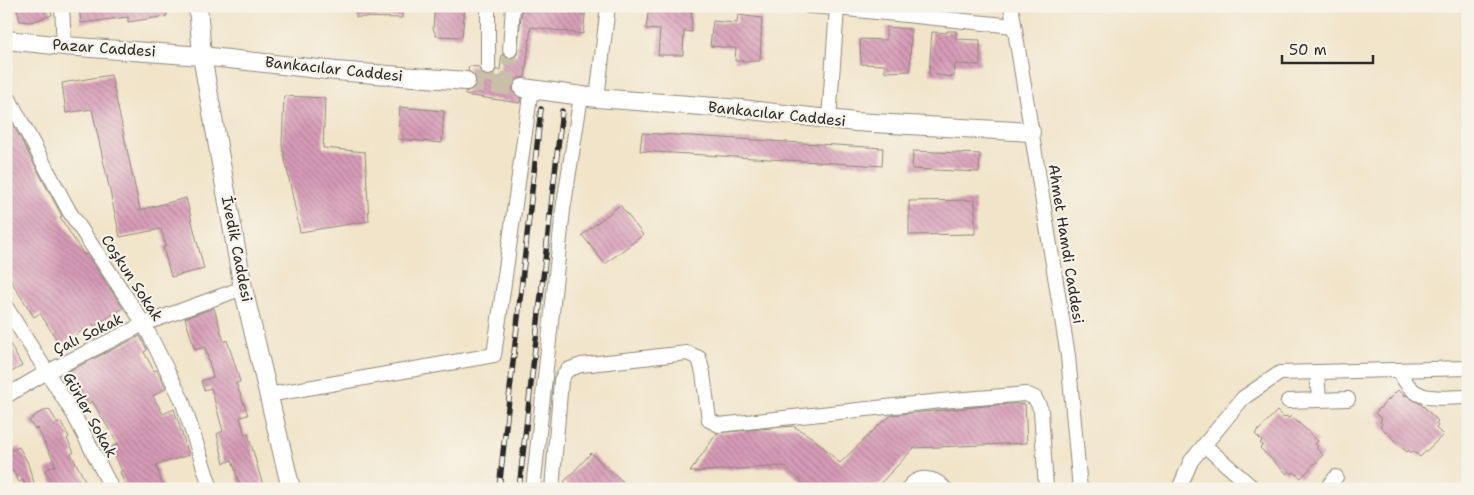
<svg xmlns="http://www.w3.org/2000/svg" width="1474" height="495" font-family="'Shantell Sans',sans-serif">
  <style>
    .building { fill: url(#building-back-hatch) }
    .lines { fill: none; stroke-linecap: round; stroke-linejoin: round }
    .minor-tunnel { stroke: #c9bfa9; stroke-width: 14; stroke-dasharray: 14 7; stroke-linecap: butt }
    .major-tunnel { stroke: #c9bfa9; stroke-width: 18; stroke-dasharray: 18 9; stroke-linecap: butt }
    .minor-casing { stroke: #8e887a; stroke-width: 16 }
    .major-casing { stroke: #8e887a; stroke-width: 20 }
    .minor { stroke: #fff; stroke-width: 14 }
    .major { stroke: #fff; stroke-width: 18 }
    .rail-casing { stroke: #2b2b2b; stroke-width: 5.5 }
    .rail { stroke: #f7f3e8; stroke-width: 4; stroke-dasharray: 11; stroke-linecap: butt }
    .labels { text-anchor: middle; stroke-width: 4.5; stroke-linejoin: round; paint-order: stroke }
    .street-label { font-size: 15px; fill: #2b2b2b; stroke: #f7f3e8 }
  </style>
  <defs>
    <pattern id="building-back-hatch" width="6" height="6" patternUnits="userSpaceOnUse" patternTransform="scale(1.25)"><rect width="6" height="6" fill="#d79bb7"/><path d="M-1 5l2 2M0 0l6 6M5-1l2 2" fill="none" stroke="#af7f95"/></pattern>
  </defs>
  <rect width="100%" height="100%" fill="#f7f3e8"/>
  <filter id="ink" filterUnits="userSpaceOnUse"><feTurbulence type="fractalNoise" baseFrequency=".02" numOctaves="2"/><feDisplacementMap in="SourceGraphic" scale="10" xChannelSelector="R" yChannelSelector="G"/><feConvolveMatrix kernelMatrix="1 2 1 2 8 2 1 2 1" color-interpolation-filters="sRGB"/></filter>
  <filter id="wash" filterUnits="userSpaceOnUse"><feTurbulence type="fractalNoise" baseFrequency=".0096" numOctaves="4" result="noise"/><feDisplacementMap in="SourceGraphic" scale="20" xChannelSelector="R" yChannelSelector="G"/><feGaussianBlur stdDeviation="1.12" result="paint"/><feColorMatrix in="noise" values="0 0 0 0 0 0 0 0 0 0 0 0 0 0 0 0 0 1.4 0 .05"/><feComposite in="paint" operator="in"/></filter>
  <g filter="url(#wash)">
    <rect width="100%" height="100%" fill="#f1e4c9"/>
    <g id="blocks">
      <path class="building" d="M16,6H49L52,15L31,22L20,21Z
        M79,6H166L167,16L128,22V17L81,23Z
        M356,6H402V18L356,17Z
        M435,6H465L462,37L436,36L433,28Z
        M522,6H586L583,34L531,27L525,77L519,78L513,86V92L521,98L520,103L465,95V92L471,90L476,82L475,76L468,71L469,66L479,67L481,73L488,77L493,75L496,70H500L502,54L510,59L517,54Z
        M649,6L691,7L692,32L684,31L683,55H658L660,30L646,29Z
        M738,15L762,18L760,61H735L736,48L710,46L713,21L737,23Z
        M886,27L911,29L910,71L885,72V65L861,64L860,39L886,40Z
        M947,31H956V39L980,40V65L955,64L954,77L929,74L932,32L947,33Z
        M111,75L140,210L186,198L204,269L171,277L163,247L166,246L161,229L120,237L92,109L66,113L62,83Z
        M284,96L325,98L323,148L365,152L369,221L300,232L282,145Z
        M400,107L444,111L442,143L398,139Z
        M6,112L62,216L60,217L84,255L87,254L123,308L94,326L93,324L60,345L40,313L34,317L6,273Z
        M642,133L883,148L882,166L640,151Z
        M913,151L980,154L979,172L912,169Z
        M975,200V234L909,235V201Z
        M620,205L643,235L605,264L582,235Z
        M214,308L224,342L227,340L237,371L240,382L236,383L248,415L240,417L245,435L248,434L264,489H241L232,460L224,463L217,434L223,431L211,388L204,390L201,381L213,377L205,347L195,350L185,318Z
        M140,336L147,350L144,352L154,371L157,370L166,388L153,396L163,414L174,409L189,455L156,465L164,489H132L130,486L126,488L120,472L122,471L111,448L118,444L92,401L88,404L76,382L73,384L67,372Z
        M6,337L22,366L6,375Z
        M1398,390L1405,396L1406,395L1421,404L1438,421L1436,423L1438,426L1436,428L1443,435L1420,457L1413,451L1411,453L1409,450L1407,452L1399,445L1380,426L1382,424L1380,422L1382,419L1375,413Z
        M1007,404H1025L1027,443L914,448L875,489H809L785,466L690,472L717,433L793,426L813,438L840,463L879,425L892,415Z
        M49,409L58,424L61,422L69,437L67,439L74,452L71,454L88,486L82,489H56L45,470L56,465L37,428L35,429L29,421L37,414Z
        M1277,411L1284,418L1286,416L1289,418L1291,416L1299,423L1318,441L1315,444L1318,446L1316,448L1323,455L1301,478L1294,472L1292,474L1289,471L1287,474L1260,448L1263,445L1260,443L1262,441L1255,434Z
        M19,447L27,461L36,489H26L23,480L19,482L6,459V453Z
        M591,453L631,489H572L564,482Z"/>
    </g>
  </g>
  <g filter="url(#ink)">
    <use href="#blocks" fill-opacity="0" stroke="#8e887a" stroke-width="1"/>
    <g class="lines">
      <path class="minor-tunnel" d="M488,68V83
        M508,86L510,50"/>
      <path class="major-tunnel" d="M466,81L523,88"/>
      <g class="minor-casing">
        <path id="minor" d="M62,6L64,46
          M809,6L837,8L1014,26
          M1011,6L1068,356L1080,489
          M510,50L513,6
          M488,68V6
          M6,93L69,211L144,324L182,400L211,489
          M597,98L608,6
          M829,119L837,8
          M6,307L74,415L112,489
          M1399,370C1414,405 1435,397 1468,397
          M1317,372L1319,399
          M268,395L494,355L531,89
          M6,396L47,372L144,324L243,288
          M1288,401L1348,399
          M1204,445L1254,489
          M533,489L563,210L581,96
          M552,489L561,380L567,370L581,365L687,353L699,358L703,373L709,420L719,425L941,401L1026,394L1035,398L1041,410L1046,489
          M908,489C917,475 935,476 945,489
          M1179,489L1191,461L1243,398L1280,373L1468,368
          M1326,489L1336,477"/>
      </g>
      <g class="major-casing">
        <path id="major" d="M198,6L202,56L243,288L291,489
          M6,40L64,46L202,56L336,71L466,81
          M523,88L597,98L741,109L855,122L1031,132"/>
      </g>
      <use href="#minor" class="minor"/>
      <use href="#major" class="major"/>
      <g class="rail-casing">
        <path id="rail" d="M499,489L541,109
          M519,489L562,111"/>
      </g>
      <use href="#rail" class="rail"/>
    </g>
  </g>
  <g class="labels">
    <g class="street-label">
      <text transform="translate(104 48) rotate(4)" y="5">Pazar Caddesi</text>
      <text transform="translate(334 69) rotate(6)" y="5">Bankacılar Caddesi</text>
      <text transform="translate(777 114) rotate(6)" y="5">Bankacılar Caddesi</text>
      <text transform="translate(1066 244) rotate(81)" y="5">Ahmet Hamdi Caddesi</text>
      <text transform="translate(237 249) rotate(79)" y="5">İvedik Caddesi</text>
      <text transform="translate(132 278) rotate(57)" y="5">Coşkun Sokak</text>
      <text transform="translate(88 334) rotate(-26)" y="5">Çalı Sokak</text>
      <text transform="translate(90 415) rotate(61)" y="5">Gürler Sokak</text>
    </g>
  </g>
  <rect width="1474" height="495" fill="none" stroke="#f7f3e8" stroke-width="25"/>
  <path d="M1282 55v8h91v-8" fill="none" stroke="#2b2b2b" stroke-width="2.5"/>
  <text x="1289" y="55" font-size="15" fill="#2b2b2b" stroke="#f7f3e8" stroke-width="4" paint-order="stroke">50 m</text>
</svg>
